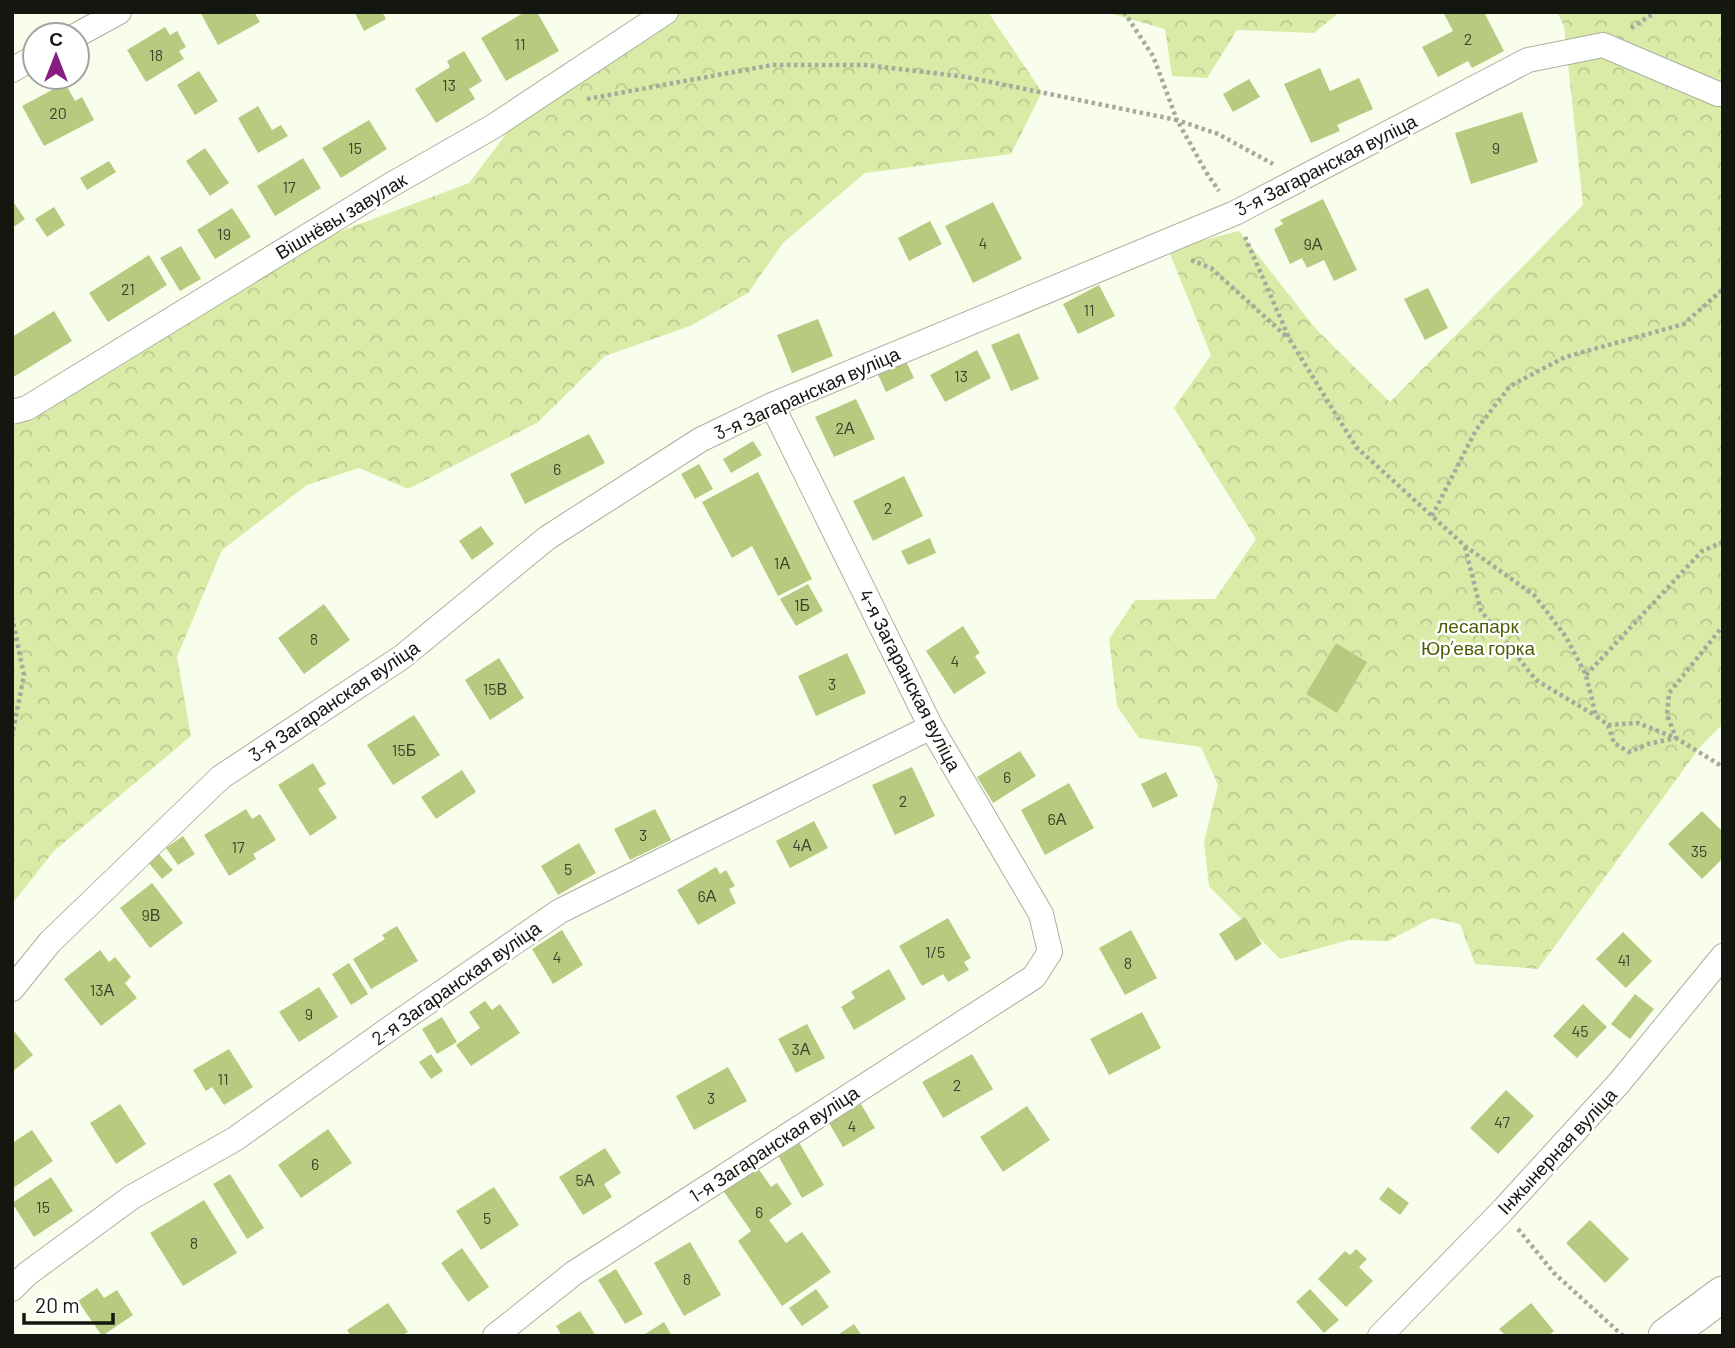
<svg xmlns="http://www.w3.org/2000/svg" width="1735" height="1348" font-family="Barlow,sans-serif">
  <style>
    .forest { fill: url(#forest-crowns) }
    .building { fill: #b8ca80 }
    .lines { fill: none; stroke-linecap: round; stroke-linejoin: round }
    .minor-casing { stroke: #abb09f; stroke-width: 26 }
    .secondary-casing { stroke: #abb09f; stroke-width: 37 }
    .path { stroke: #a6aa9d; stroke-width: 4.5; stroke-dasharray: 3.5 3.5; stroke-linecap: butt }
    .minor { stroke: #fff; stroke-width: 24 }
    .secondary { stroke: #fff; stroke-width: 35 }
    .labels { text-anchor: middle; stroke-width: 5; stroke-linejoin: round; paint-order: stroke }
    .number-label { font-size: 16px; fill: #3d432c }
    .street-label { font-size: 19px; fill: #141610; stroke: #fff }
    .park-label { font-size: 19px; fill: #4f5d07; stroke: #fff }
  </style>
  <defs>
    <pattern id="forest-crowns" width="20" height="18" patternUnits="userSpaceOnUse" patternTransform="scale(1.75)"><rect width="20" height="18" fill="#daeba7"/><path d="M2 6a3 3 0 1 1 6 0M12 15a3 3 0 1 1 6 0" fill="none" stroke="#bac98f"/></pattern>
  </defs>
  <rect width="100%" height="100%" fill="#f9feec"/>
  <path class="forest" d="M678,12H988L1042,92L1011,154L865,173L784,242L748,293L690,326L605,356L537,423L408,489L359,468L307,485L222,550L177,657L191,736L54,851L12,904V427L325,237L469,183L526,108Z
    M1105,12H1340L1314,33L1237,30L1207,78L1172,76L1165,29Z
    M1557,12H1723V724L1700,747L1538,969L1475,964L1460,924L1432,918L1388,941L1349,940L1280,959L1209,886L1204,842L1218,785L1201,747L1139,738L1117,706L1109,639L1135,600L1215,599L1256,539L1174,408L1211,355L1168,249L1239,231L1315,328L1390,402L1583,205L1564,26Z"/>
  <path class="building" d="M200,12H254L260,22L218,45Z
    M356,12H382L386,19L364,31L355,13Z
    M525,12H537L559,51L506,81L481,38Z
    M1443,12H1484L1504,51L1472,68L1468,61L1438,77L1422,47L1453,31Z
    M165,27L170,35L177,31L186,47L179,51L184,59L146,82L127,50Z
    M464,51L482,81L469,89L475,99L436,123L415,89L450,67L447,61Z
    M1320,68L1330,91L1359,78L1373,109L1337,125L1340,131L1311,143L1284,84Z
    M199,71L218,101L195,115L177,85Z
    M1249,79L1260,97L1233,112L1223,94Z
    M65,83L75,101L82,97L94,120L44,146L22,106Z
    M258,106L272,130L281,125L288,136L258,153L238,118Z
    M1522,112L1538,162L1471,184L1455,133Z
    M369,120L387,149L341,178L322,148Z
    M205,148L229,183L210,196L186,161Z
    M303,158L321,188L275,216L257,186Z
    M109,161L116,172L87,190L80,178Z
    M1323,199L1357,270L1334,281L1324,260L1307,268L1302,258L1290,264L1274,229L1283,224L1280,220Z
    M12,200L25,219L12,228Z
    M993,202L1022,259L973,283L945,226Z
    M54,207L65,225L47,237L35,219Z
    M232,208L251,237L215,259L197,230Z
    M930,221L942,244L909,261L898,238Z
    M181,246L201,279L180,291L160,258Z
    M149,255L167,285L108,322L89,293Z
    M1099,285L1115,316L1078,334L1063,304Z
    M1428,288L1448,328L1425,340L1404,299Z
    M54,311L72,341L12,378V337Z
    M818,319L833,356L792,373L777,335Z
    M1019,333L1039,379L1011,391L991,345Z
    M977,350L991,378L945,402L930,375Z
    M903,355L914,378L886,392L875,368Z
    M856,399L875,439L834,457L815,417Z
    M589,434L605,463L525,504L510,474Z
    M753,441L762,455L731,473L723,459Z
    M699,464L713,489L695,499L681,474Z
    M758,472L812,579L778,596L752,546L732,558L702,502Z
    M904,476L923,516L873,541L853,501Z
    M481,526L494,544L472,560L459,541Z
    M930,538L936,553L908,565L901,551Z
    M808,584L823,611L796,626L780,599Z
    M324,604L350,640L304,674L278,638Z
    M963,626L980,653L975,656L986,673L954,694L926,651Z
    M1336,643L1367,662L1337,713L1306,694Z
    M847,653L866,693L816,716L798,676Z
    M499,658L524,698L490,720L465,680Z
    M414,715L440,755L393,785L367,745Z
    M1020,751L1036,776L993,803L977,777Z
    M313,763L326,784L318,789L337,818L310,836L278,785Z
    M912,767L935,816L895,835L872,785Z
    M462,770L476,792L436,819L421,797Z
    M1166,772L1178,796L1153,808L1141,784Z
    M1069,783L1094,828L1045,855L1021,810Z
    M246,809L252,819L260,814L276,840L253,854L256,859L229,876L204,835Z
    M655,809L671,840L630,860L614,829Z
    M1702,811L1723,832V858L1702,879L1668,844Z
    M814,821L828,848L790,868L776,841Z
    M183,836L195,854L178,865L166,848Z
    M579,843L596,873L558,895L541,866Z
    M159,854L173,870L162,879L148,862Z
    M716,867L720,874L726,870L735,886L729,889L736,903L698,925L677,890Z
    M152,883L183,923L150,948L120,908Z
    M1245,917L1262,944L1236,961L1219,934Z
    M948,918L971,958L964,962L969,970L948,982L943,974L922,986L899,946Z
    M397,926L418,961L371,989L353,959L385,939L382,935Z
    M562,930L583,965L553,984L532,949Z
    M1131,930L1157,978L1125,995L1099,948Z
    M1623,932L1652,961L1626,988L1596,959Z
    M100,950L109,962L115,957L131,977L125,983L137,998L101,1026L64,979Z
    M349,963L368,994L351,1005L332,974Z
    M889,969L906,999L854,1030L841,1007L855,998L851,992Z
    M319,987L338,1017L299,1042L279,1012Z
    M1635,994L1654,1009L1630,1039L1611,1024Z
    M485,1001L492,1010L500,1004L520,1033L471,1066L456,1045L480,1028L469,1012Z
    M1583,1004L1607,1027L1577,1058L1553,1036Z
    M1142,1012L1161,1048L1109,1075L1090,1039Z
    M442,1017L457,1042L437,1054L422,1029Z
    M807,1024L825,1058L796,1073L778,1039Z
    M14,1031L33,1055L12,1072V1032Z
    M229,1049L253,1087L224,1105L212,1087L206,1091L193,1070Z
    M431,1054L443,1071L431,1079L419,1062Z
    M972,1054L993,1089L943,1118L922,1082Z
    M728,1067L747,1101L694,1130L676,1096Z
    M1506,1090L1534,1116L1498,1154L1470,1128Z
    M120,1104L146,1144L116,1164L90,1123Z
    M861,1104L875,1128L843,1147L829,1123Z
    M1027,1106L1050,1140L1003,1172L980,1137Z
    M328,1129L352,1163L301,1198L278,1165Z
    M32,1130L53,1161L13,1188L12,1143Z
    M797,1139L824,1185L802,1198L776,1152Z
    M605,1148L621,1173L604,1184L612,1197L583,1215L559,1177Z
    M756,1165L771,1187L777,1183L792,1204L769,1220L786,1243L802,1232L831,1272L782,1306L738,1241L751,1231L722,1189Z
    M230,1174L264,1228L247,1239L213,1184Z
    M51,1177L73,1211L34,1237L12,1203Z
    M494,1187L519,1225L481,1250L456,1211Z
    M1388,1187L1409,1203L1400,1215L1379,1199Z
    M204,1200L237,1253L183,1286L150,1233Z
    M1590,1220L1629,1259L1605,1283L1566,1243Z
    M690,1242L721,1295L684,1316L654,1263Z
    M462,1248L489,1287L468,1302L441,1263Z
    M1356,1249L1367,1259L1359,1267L1373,1281L1346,1307L1318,1279L1345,1251L1350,1255Z
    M616,1269L643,1314L625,1324L598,1280Z
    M97,1288L104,1298L117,1290L133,1315L102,1336L78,1301Z
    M816,1289L829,1307L802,1326L789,1308Z
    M1310,1289L1339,1320L1324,1333L1296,1302Z
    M388,1303L408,1332L401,1336H351L347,1330Z
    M1531,1303L1554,1331L1548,1336H1506L1499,1329Z
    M580,1311L596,1336H562L556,1326Z
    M664,1322L672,1336H642Z
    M854,1324L862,1336H836Z"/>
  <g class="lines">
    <g class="minor-casing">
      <path id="minor" d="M77,35L119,12
        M12,70L35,57
        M12,412L27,408L389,186L494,126L666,12
        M12,989L50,942L221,777L402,657L547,538L700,440L772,405L1235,213L1528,60L1603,45L1718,94H1723
        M12,1289L27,1274L132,1197L235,1139L396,1024L560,911L931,727
        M495,1336L574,1273L1034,977L1050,952L1041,914L931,727L772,405
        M1380,1336L1503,1210L1619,1083L1723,956"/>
    </g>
    <g class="secondary-casing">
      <path id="secondary" d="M1666,1336L1723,1294"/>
    </g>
    <path class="path" d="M1124,12L1153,56L1177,120L1218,134L1273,164
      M1631,28L1656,12
      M587,99L772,65H866L966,77L1177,120L1206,172L1219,191
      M1245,237L1290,340L1356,447L1465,546L1534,595L1566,637L1586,675L1596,716L1608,725L1638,723L1676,738L1723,767
      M1191,260L1211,268L1287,337
      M1432,516L1476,430L1510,386L1565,357L1684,324L1723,289
      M1465,547L1481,611L1536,680L1596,716
      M12,617L24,675L12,736
      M1586,675L1702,551L1723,542
      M1608,725L1614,743L1629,752L1648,744L1676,738L1667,715L1669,693L1723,626
      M1518,1229L1554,1273L1623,1336"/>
    <use href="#minor" class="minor"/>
    <use href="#secondary" class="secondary"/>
  </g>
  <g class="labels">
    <g class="number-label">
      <text x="1468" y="45">2</text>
      <text x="520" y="50">11</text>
      <text x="156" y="61">18</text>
      <text x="449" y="91">13</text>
      <text x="58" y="119">20</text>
      <text x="355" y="154">15</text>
      <text x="1496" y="154">9</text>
      <text x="289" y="193">17</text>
      <text x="224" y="240">19</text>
      <text x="983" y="249">4</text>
      <text x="1313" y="250">9А</text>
      <text x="128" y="295">21</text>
      <text x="1089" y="316">11</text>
      <text x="961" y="382">13</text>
      <text x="845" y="434">2А</text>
      <text x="557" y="475">6</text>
      <text x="888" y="514">2</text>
      <text x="782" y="569">1А</text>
      <text x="802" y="611">1Б</text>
      <text x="314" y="645">8</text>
      <text x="955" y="667">4</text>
      <text x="832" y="690">3</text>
      <text x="495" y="695">15В</text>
      <text x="404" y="756">15Б</text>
      <text x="1007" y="783">6</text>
      <text x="903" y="807">2</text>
      <text x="1057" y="825">6А</text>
      <text x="643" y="841">3</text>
      <text x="802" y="851">4А</text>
      <text x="238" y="853">17</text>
      <text x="1699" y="857">35</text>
      <text x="568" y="875">5</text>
      <text x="707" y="902">6А</text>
      <text x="151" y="921">9В</text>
      <text x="935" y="958">1/5</text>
      <text x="557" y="963">4</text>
      <text x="1624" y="966">41</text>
      <text x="1128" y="969">8</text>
      <text x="102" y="996">13А</text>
      <text x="309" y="1020">9</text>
      <text x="1580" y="1037">45</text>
      <text x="801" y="1055">3А</text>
      <text x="223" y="1085">11</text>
      <text x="957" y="1091">2</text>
      <text x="711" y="1104">3</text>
      <text x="1502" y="1128">47</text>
      <text x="852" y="1132">4</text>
      <text x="315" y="1170">6</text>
      <text x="585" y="1186">5А</text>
      <text x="43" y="1213">15</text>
      <text x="759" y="1218">6</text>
      <text x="487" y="1224">5</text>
      <text x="194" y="1249">8</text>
      <text x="687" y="1285">8</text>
    </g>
    <g class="street-label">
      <text transform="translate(1326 165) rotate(-27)" y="7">3-я Загаранская вуліца</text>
      <text transform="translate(341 216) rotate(-31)" y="7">Вішнёвы завулак</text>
      <text transform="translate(807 393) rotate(-24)" y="7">3-я Загаранская вуліца</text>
      <text transform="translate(910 680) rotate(63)" y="7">4-я Загаранская вуліца</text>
      <text transform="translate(334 701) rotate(-34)" y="7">3-я Загаранская вуліца</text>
      <text transform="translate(456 983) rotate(-35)" y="7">2-я Загаранская вуліца</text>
      <text transform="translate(774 1144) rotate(-33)" y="7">1-я Загаранская вуліца</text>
      <text transform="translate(1557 1151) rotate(-47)" y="7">Інжынерная вуліца</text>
    </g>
    <g class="park-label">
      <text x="1478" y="633">лесапарк<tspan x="1478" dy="22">Юрʼева горка</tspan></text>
    </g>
  </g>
  <rect width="1735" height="1348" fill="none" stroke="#141610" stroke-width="28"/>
  <g transform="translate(56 56)"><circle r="33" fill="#ffffff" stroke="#a1a29f" stroke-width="2"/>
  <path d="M0-5L12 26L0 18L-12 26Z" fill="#881e84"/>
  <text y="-10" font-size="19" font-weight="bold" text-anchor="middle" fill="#141610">С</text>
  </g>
  <path d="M24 1313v10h89v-10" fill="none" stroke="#141610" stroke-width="3.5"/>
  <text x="35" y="1313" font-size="21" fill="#141610" stroke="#ffffff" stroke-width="5" paint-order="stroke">20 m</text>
</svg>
